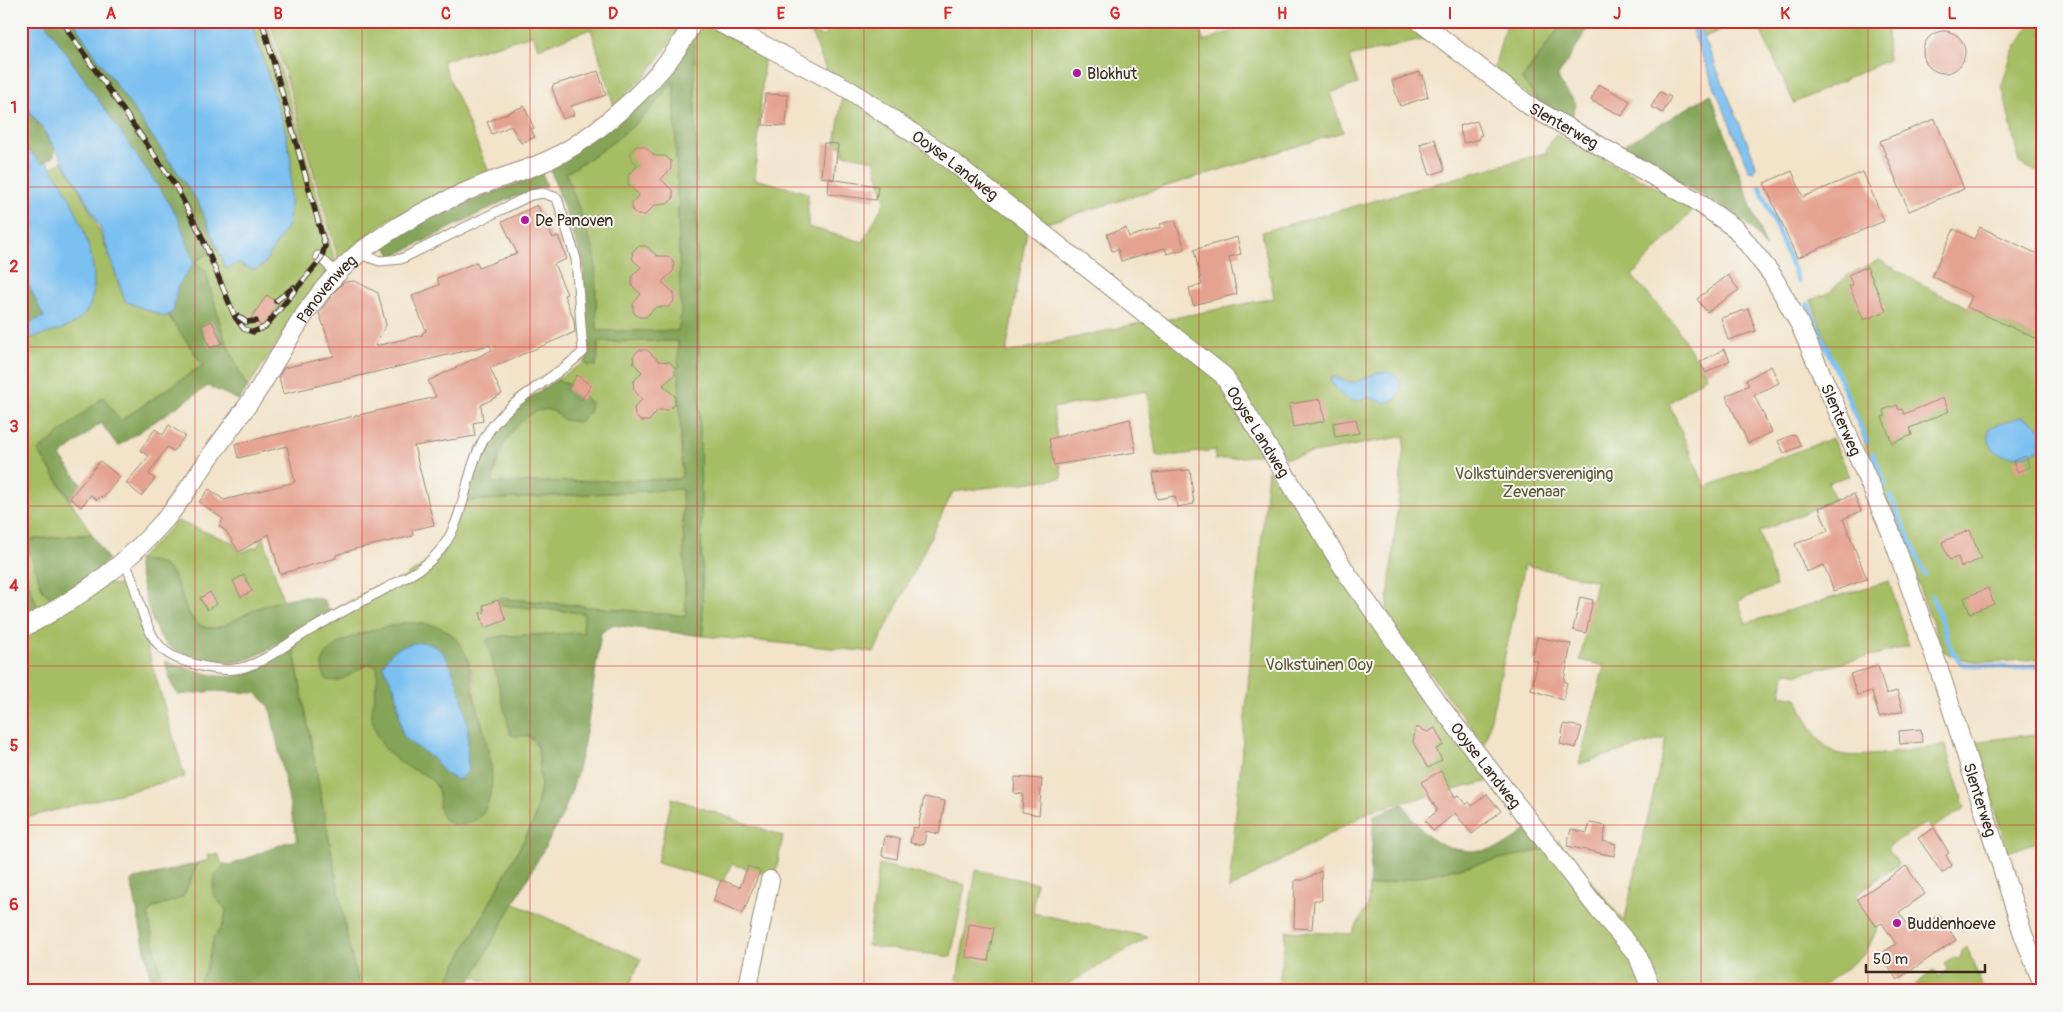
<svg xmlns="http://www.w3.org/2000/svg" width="2063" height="1012" font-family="Pangolin,sans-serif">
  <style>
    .green { fill: #a5bd63; stroke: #707440; fill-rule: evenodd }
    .forest { fill: #84a459; stroke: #60673c; fill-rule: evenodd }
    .water { fill: #7ac0f1; stroke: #5a7588 }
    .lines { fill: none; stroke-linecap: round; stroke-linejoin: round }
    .stream { stroke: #7ac0f1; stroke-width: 5 }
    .building { fill: #e5a290 }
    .service-casing { stroke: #968674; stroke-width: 11 }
    .minor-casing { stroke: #968674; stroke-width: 20 }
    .service { stroke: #fff; stroke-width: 9 }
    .minor { stroke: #fff; stroke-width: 18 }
    .rail-casing { stroke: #3b2a1e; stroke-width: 5.5 }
    .rail { stroke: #f6f6f2; stroke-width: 4; stroke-dasharray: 11; stroke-linecap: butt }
    .grid { fill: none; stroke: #d62828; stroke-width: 1; stroke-opacity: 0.55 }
    .poi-dot { fill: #b5179e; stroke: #f6f6f2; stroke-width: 2 }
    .labels { text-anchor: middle; stroke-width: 4; stroke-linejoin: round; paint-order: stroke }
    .poi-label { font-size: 16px; fill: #3b2a1e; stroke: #f6f6f2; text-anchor: start }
    .street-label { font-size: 16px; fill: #3b2a1e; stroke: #f6f6f2 }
    .park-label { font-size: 16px; fill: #5b5633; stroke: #f6f6f2 }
    .neatline { fill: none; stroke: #d62828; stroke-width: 2 }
    .grid-label { font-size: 16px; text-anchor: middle; font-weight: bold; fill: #d62828 }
  </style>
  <rect width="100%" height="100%" fill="#f6f6f2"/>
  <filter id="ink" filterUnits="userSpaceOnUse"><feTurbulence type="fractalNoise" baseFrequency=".02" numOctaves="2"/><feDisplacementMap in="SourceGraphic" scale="10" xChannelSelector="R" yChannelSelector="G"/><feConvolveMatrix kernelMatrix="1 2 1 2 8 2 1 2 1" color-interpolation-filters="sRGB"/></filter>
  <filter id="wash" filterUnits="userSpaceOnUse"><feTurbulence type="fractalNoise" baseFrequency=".0096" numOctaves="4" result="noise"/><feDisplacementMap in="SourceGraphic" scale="20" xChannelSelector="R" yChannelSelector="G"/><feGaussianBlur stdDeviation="1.12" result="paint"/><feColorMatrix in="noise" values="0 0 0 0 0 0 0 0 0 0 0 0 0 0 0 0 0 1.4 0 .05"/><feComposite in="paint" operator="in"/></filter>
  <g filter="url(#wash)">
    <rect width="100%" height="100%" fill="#f2e3c9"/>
    <path class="green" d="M251,21H267L336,264L305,301L247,388L225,340L205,270L194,262L218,248L226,269L238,263L247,268L288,225L291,160L285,129Z
      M270,21H685L648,73L614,106L591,29L538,48L533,35L442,61L489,172L488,175L430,199L390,219L338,258Z
      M826,21H1196L1204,41L1259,21H1413L1435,37L1349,57L1358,84L1330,93L1343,132L1040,225L826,69L811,32L825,37Z
      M1507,21H1564L1522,79L1543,107L1494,68Z
      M1697,21H1740L1703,38Z
      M1756,21H1887L1888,60L1794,103Z
      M2033,21H2042V174L2019,163L2002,85L2012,52Z
      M713,24L765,48L755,179L808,193V227L863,242L885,201L874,160L843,154V147L835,145L843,92L1028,225L1006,353L1149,321L1209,369L1249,417L1259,455L1215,460V450L1163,457L1156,455L1147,391L1053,408L1062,478L953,492L874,652L703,636L694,35L704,25Z
      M674,83L681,315L679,331H597L595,312L566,173C606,149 643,123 670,85Z
      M1555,134L1652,185L1693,210L1632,276L1675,325L1707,376L1669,403L1705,487L1832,438L1850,476L1828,482L1835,500L1759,532L1776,586L1738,601L1746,623L1889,581L1909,646L1799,674L1786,672L1780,695L1797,698C1805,718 1816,744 1837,753C1854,761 1923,748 1945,745L1965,808L1931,829L1926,823L1887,847L1899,864L1856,895L1877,929L1866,953L1823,986L1827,991H1657L1619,923L1558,843V840L1624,922L1666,738L1579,764L1604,666L1580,660L1596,581L1525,565L1485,745L1386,617L1405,436L1286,458L1223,372L1164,320L1274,298L1262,232L1545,153Z
      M62,161C91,204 108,251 125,301L165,317L168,315L203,365L120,421L103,398L38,451L92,534L26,540L43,591L48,596L57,597L38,609L21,560V341L31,337L63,186L51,168Z
      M1879,260L1935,292L2042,341V424L2039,426C2044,437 2039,447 2042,459V659C2011,660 1970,668 1943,651L1811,300L1830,292L1848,275Z
      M678,341L682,476L678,479L492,483C498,454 517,400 556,411L572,385L556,380L585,362L587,365L598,362V342Z
      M1268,470L1494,780L1373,810L1229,889Z
      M682,489L686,616L499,598L501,605L585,613L583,633L502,636L488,639L529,736L538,748L541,787L534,821L442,991H361L349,946L294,651L297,642L439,556L466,501ZM404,623L472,670L474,695L482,722L492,772L484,812L456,825C429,812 448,796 432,780C424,772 401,762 391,755L375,687L379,678L378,667L370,664L353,672L357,635Z
      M177,521L232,542L239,553L258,546L263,535L283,600C275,603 266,605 258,608C240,615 213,640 195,621C183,610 179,588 172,573L138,560Z
      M110,584L126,587L134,602L185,777L21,819V633L98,587Z
      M2042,733V840L2008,852L1973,742Z
      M672,798L783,836L775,877L732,864L723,882L657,863Z
      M1552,848L1599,908L1649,991H1278L1286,931L1351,934L1368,906L1369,887Z
      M207,854L219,855L221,863L225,864C208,884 210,890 226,910L223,925L214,937L206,969L197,986L189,991H163L148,914L153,908L183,897L198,863L209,860Z
      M879,864L965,885L951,957L868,946Z
      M976,870L1036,883L1033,913L1149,937L1056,991H955Z
      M513,903L641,959L627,991H505L473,976Z
      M1967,947L1984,991H1907L1933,971L1938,977L1948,969L1944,963L1952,958L1960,959L1962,951Z"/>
    <path class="forest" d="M44,21H74L82,36L199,203L218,248L194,262L205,270L225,340L247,388L239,400L208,386L118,446L101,423L60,456L82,485L71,500L38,451L103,397L120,421L203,365L168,315L173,312L177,288L193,262L178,218L162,192Z
      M1564,21H1593L1558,76C1560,88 1572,93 1576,105L1570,122L1543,107L1522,79Z
      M694,35L703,636L612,625L601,633C591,694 587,760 561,818L465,991H442L534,821L541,787L538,748L534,740L529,736H511L487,639L502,636L583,633L584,613L501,605L499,598L686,616L682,489L466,501C476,475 483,440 503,420C519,404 538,392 556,380C570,385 581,391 591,403L589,413L579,422L563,420C544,394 516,423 504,443C497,455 495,470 492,483L678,479L682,476L678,341L598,342L596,366L587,365L585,362L588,354L583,262L550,168ZM674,83L681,315L678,331H597L595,253L566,173C606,149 643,123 670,85Z
      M1711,94L1766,248L1754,231L1734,213L1618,149Z
      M21,100L54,147V156L42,164L21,143Z
      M542,173L547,186L506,200L392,257L384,243L432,218Z
      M21,269L44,317L28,323L21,310Z
      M92,534L108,560C93,573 69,597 48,596L43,591L26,540Z
      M21,560L38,609L21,620Z
      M138,560C146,561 154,560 161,564C187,576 177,624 209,628C221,629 234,620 244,615C267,603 299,591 324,600L330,611C301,627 261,662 228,663C217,663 205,659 194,656C184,652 171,651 164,642C149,623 145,592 138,569Z
      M404,623C420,623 439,623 451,634C474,657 468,670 474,696C482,731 503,776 484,811C476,825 452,831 442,816C436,806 442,796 437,787C431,776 420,773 410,768C390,757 378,744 373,723C369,703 380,686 377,667L370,664C355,668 344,685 327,680C302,642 381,628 404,623ZM393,681L458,688C462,703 467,718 468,734C468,746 466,756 469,769L444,773L435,760L407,740L402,733Z
      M297,642L294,651L349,946L361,991H189L197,986L206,969L214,937L223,925L226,910L213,894L215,876L225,864L231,865L287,842L297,841L270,707L256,693L214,691L178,695L172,685L165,661C231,682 241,687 297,642Z
      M1403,804C1410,815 1417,826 1427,835C1445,852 1482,856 1505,845C1515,840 1524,831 1533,825L1552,848L1369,887L1374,815Z
      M198,863L183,897L153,908L148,914L163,991H153L131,880Z"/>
    <path class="water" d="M21,21H44L162,192L178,218L194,262L177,288L173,312L165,317L125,301L99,225L79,187L43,129L21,100Z
      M74,21H251L285,129L291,160L290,210L288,225L264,264L257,269H250L238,263L226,269L199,203L82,36Z
      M1688,21H1697L1753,156L1756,167L1753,172L1749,171L1744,159Z
      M21,143L42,164L47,161C52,170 59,178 64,187C81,218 111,287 82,317C67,332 40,334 21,341V310L28,323L44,317L21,269Z
      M1389,372L1399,378L1401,390L1396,399L1386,403L1367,397C1349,407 1340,394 1330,380L1333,377L1355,383L1376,373Z
      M2020,417C2040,422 2044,429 2040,449C2019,462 1983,460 1989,428Z
      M423,642C430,644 438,647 443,653C456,670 468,714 468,734C468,747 466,757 469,769L464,776L457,780L444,773L435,760L407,740L402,733L396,691L383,666C390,648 406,644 423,642Z"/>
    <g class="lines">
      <path class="stream" d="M1760,187L1798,281
        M1808,304L1867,442
        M1873,454L1885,484
        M1890,496L1925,574
        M1932,595L1953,653L1962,664L2015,668L2042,665"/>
    </g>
    <g id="blocks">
      <path class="building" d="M1923 52a21 21 0 1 1 42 0a21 21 0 1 1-42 0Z
        M598,71L606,95L571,106L574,115L563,119L552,88L553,85Z
        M1420,72L1421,76L1423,75L1428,97L1400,106L1392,81Z
        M1599,84L1630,101L1622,116L1591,100Z
        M1660,92L1671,97L1663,113L1651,107Z
        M765,94L788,95L786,126L763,125Z
        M524,106L534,128L531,129L535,137L521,143L511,126L492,134L487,122Z
        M1935,119L1964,189L1909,211L1880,141Z
        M1477,121L1482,135L1479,136L1480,139L1464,143L1459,126Z
        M1435,139L1445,170L1430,175L1420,144Z
        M824,143L838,144L834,179L821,177Z
        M637,146H644L655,156H665L671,161V169L661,179L673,191V199L667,204L655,205L645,215H638L632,210V202L639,195L628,184V175L638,165L631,159V151Z
        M1792,171L1803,197L1863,172L1884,221L1797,258L1764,183Z
        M829,179L878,186L876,200L828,194Z
        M537,205L553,238L558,236L567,259L554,264L567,294L564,295L574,320L575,332L490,368L502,394L481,405L483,421L473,423L475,436L414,446L434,525L412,530L413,536L355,549L336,555V558L280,574L269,534L239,552L226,531L219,526L223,519L199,502L209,489L224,500L295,482L287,446L238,458L235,444L436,397L428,381L492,350L490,345L283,394L279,376L284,368L334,356L319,313L336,290L344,282L355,281L378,293L386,325L375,346L423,335L422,333L426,331L412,296L439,285L437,278L477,262L479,268L517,253L502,222Z
        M1175,220L1185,249L1167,254L1165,248L1121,261L1118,249L1112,251L1107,234L1126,228L1129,237L1161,227L1160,224Z
        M1980,227L2042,256V341L1967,307L1972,296L1932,276L1954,229L1974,239Z
        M1237,237L1241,254L1229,257L1237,294L1193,305L1189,288L1202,285L1194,250Z
        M638,246H646L657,256H668L673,262L674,270L662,282L674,293V301L669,307H656L646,317H639L633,312V304L641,294L632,286V276L641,267L633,260L632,252Z
        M1867,267L1886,311L1864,320L1849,286L1853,285L1848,275Z
        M1728,275L1739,290L1707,312L1697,299Z
        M267,295L279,303L263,327L251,318Z
        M1748,309L1756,331L1728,340L1721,318Z
        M212,321L222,343L210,348L201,326Z
        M1724,349L1730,360L1706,373L1700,362Z
        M639,350H647L659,361L670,362L675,368V375L663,385L675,396V404L669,410H658L649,421H641L635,416L634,408L642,399L634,390L633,382L642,372L634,364L633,356Z
        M1771,366L1779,383L1754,395L1772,432L1748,443L1726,396L1749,385L1746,380Z
        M577,375L591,386L581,400L567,389Z
        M1943,398L1949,411L1910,428L1912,435L1892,443L1882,417L1886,416L1883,410L1897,405L1899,410L1902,409L1904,414Z
        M1321,399L1325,421L1293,427L1289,404Z
        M1130,419L1136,452L1054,465L1049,439Z
        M1356,419L1359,433L1335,437L1333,423Z
        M169,425L185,436L174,451L167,447L149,474L155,479L141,496L126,483L149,456L140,450L155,429L163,435Z
        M1795,434L1801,446L1784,453L1778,441Z
        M2026,456L2030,467L2017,472L2013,461Z
        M100,461L120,477L103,498L101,496L97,500L91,495L81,507L70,498Z
        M1190,470L1194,504L1177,507L1175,496L1157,499L1153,473Z
        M1854,494L1861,511L1843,519L1867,579L1834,591L1824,565L1806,572L1795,544L1828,531L1819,508Z
        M1970,530L1981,559L1961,567L1958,557L1949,560L1942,542Z
        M244,575L252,591L241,597L233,581Z
        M1988,588L1994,604L1970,613L1964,598Z
        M210,592L217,604L207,610L200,598Z
        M1580,597L1593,600L1586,633L1573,630Z
        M498,600L506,620L485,628L480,613L485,612L483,605Z
        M1537,637L1571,644L1564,681L1567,682L1563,700L1531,690L1538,661L1532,660Z
        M1878,666L1886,694L1897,691L1903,711L1879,717L1872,691L1857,695L1850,674Z
        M1564,724L1582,727L1576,748L1560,744Z
        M1416,727L1428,732L1435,728L1444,745L1436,749L1442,760L1428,768L1413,742Z
        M1921,729L1922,742L1900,744L1899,731Z
        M1441,771L1455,797L1458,795L1466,805L1469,802L1472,806L1487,794L1501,811L1472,834L1455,813L1433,831L1425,821L1436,812V808L1421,782Z
        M1015,777L1042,779L1039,815L1022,812L1023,794L1014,793Z
        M924,797L945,801L939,834L926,831L924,845L910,843L913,827L918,828Z
        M1590,823L1606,826L1603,841L1616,844L1614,856L1567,846L1571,829L1587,833Z
        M1934,828L1949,853L1946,855L1952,866L1942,873L1918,838Z
        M885,836L900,839L897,859L882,856Z
        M748,866L760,871L743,913L713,901L721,880L740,887Z
        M1906,866L1925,894L1899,912L1913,933L1939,915L1956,940L1897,980L1880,954L1896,944L1882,923L1876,926L1857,899Z
        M1321,871L1322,900H1314L1312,929L1294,928L1295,880H1303Z
        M969,924L994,928L988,961L966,957Z"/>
    </g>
  </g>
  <g filter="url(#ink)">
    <use href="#blocks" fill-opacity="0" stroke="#968674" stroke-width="1"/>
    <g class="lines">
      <g class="service-casing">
        <path id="service" d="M318,256L338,274
          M124,561C140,589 140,631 166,652C179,662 218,672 235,669C262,666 288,642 312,629C336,615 360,602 385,589C402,579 421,571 435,556C466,525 463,476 484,439C505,400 552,381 583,352L576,259L557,198L543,193L531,195L401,259L380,261L359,254"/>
      </g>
      <g class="minor-casing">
        <g id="minor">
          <path id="s1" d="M715,21L754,40L848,89L935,148L1223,375L1346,572L1437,702L1597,908L1637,954L1652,991"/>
          <path id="s2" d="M1419,21L1530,106L1695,200L1736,229L1772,275L1799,323L1890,530L1938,666L2023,934L2042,982"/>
          <path id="s3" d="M21,629C73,602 123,568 162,523C181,502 197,475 214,451C229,430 246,409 260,387C290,338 313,291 359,253C394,226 436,204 477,187C498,178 521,172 542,163C594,141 670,73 693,21"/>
          <path d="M747,991L770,880"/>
        </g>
      </g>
      <use href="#service" class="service"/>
      <use href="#minor" class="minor"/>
      <g class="rail-casing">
        <path id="rail" d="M64,21L69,32L175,185L201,235L235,317L244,329L253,332L265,327L321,259L325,246L262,21
          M276,301L294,287
          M238,316L246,322L256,321"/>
      </g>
      <use href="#rail" class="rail"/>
    </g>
  </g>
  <path class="grid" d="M195,21V991M362,21V991M530,21V991M697,21V991M864,21V991M1032,21V991M1199,21V991M1366,21V991M1534,21V991M1701,21V991M1868,21V991M21,187H2042M21,347H2042M21,506H2042M21,666H2042M21,825H2042"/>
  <g class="poi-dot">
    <circle cx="1077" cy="73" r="5"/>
    <circle cx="525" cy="220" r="5"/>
    <circle cx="1897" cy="923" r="5"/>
  </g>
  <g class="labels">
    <g class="poi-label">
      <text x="1087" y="79">Blokhut</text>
      <text x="535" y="226">De Panoven</text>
      <text x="1907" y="929">Buddenhoeve</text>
    </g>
    <g class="street-label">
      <text dy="6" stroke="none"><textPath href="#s2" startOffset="179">Slenterweg</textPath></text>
      <text dy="6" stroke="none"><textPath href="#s1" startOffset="281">Ooyse Landweg</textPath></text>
      <text dy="6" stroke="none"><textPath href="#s3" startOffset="464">Panovenweg</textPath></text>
      <text dy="6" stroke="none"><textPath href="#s2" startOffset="599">Slenterweg</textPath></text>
      <text dy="6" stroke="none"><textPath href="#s1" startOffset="688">Ooyse Landweg</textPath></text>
      <text dy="6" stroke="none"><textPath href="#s1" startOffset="1092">Ooyse Landweg</textPath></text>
      <text dy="6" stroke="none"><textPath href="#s2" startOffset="1004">Slenterweg</textPath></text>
    </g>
    <g class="park-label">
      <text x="1534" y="479">Volkstuindersvereniging<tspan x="1534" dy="18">Zevenaar</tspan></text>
      <text x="1319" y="670">Volkstuinen Ooy</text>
    </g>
  </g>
  <rect width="2063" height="1012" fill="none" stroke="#f6f6f2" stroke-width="55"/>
  <path d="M1866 964v8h119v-8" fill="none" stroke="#3b2a1e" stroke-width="2.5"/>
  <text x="1873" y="964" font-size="15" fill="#3b2a1e" stroke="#f6f6f2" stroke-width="4" paint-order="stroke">50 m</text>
  <rect x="28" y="28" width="2008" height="956" class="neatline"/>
  <g class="grid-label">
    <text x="111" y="19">A</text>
    <text x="278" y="19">B</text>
    <text x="446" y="19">C</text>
    <text x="613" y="19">D</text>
    <text x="781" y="19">E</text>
    <text x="948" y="19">F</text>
    <text x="1115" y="19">G</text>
    <text x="1282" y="19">H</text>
    <text x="1450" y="19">I</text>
    <text x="1617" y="19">J</text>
    <text x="1785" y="19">K</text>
    <text x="1952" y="19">L</text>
    <text x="14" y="113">1</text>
    <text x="14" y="272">2</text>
    <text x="14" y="432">3</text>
    <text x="14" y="591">4</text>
    <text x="14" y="751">5</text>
    <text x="14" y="910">6</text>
  </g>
</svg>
